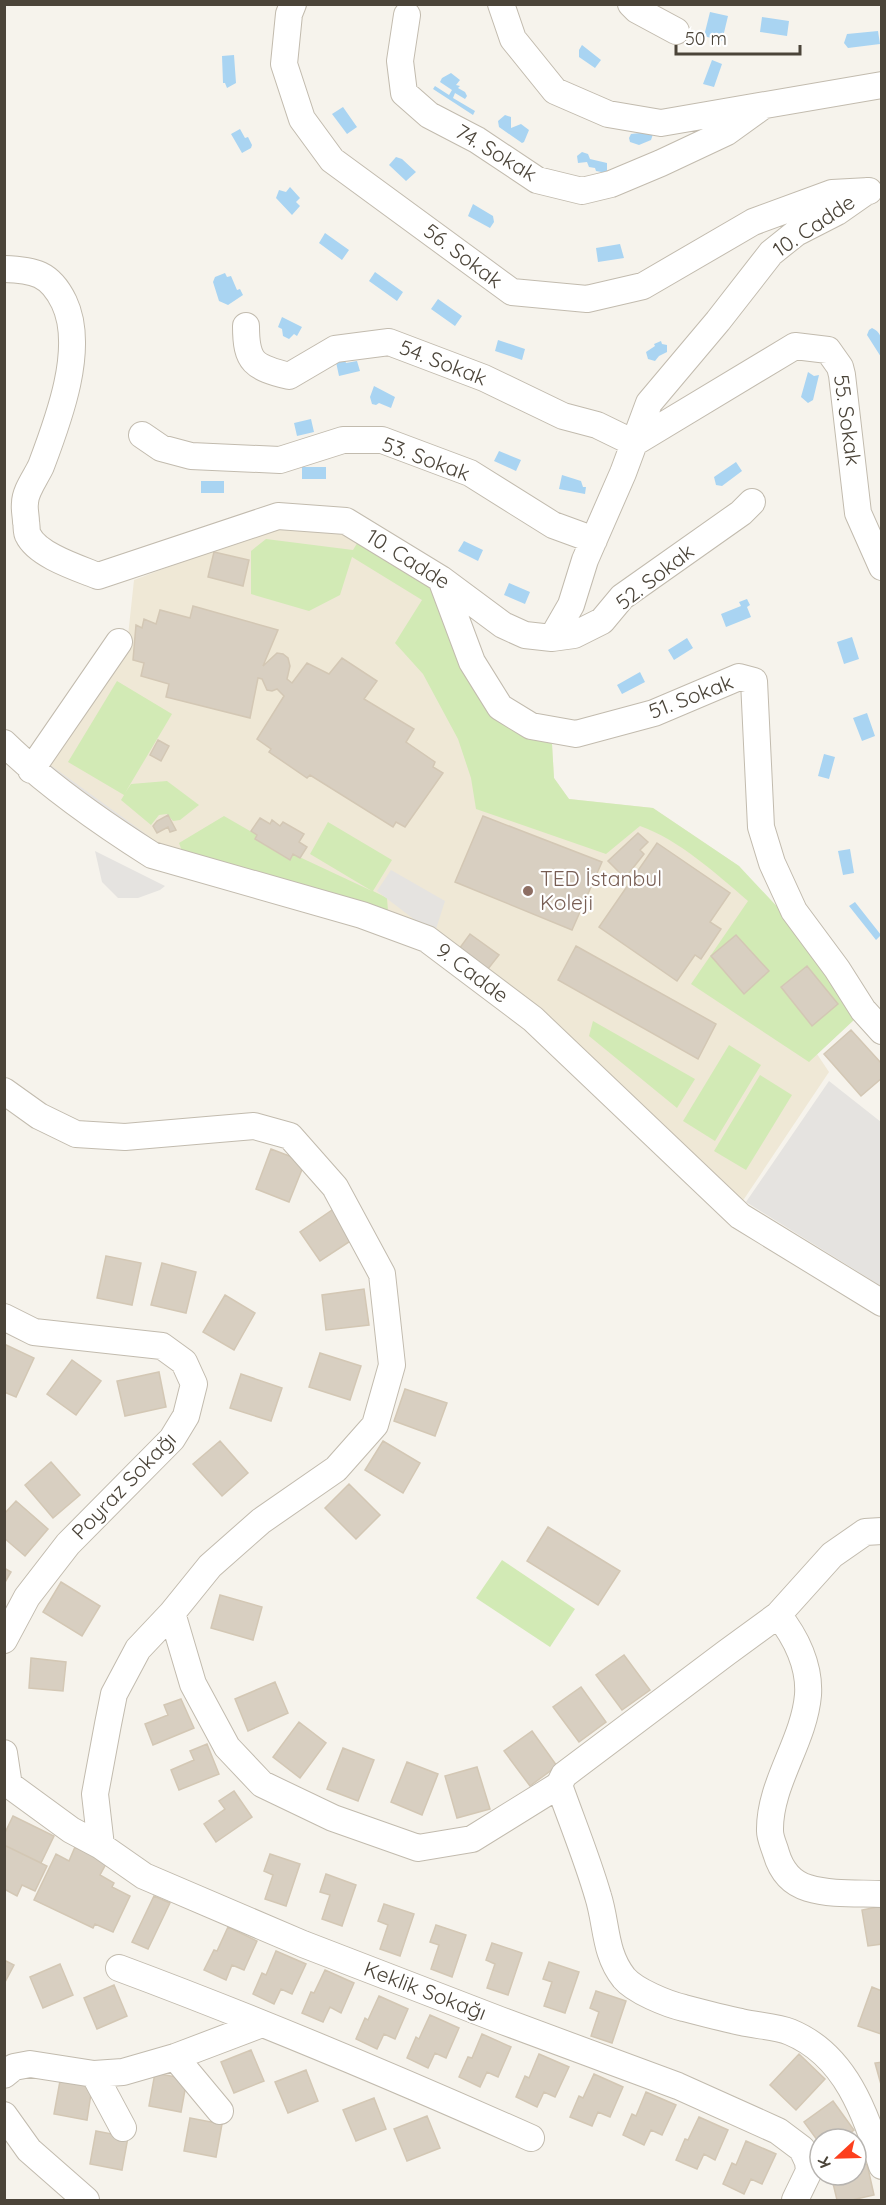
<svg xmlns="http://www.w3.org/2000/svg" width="886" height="2205" font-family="Quicksand,sans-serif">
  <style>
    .education { fill: #efe8d6 }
    .green { fill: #d2eab5 }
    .parking { fill: #e5e3e0 }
    .water { fill: #a9d4f2 }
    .building { fill: #d8cfc1; stroke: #d3c7b4; stroke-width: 1.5 }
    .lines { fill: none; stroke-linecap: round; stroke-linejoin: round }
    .minor-casing { stroke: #c2bbae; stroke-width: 28 }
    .minor { stroke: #fff; stroke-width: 26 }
    .education-dot { fill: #8d6e63; stroke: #fff; stroke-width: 2 }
    .labels { text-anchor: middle; stroke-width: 4.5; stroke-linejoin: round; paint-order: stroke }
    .street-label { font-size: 21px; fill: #4b4439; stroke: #fff }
    .education-label { font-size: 21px; fill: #785e54; stroke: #fff; text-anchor: start }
  </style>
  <rect width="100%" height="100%" fill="#f6f3ec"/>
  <path class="education" d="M340,529L434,585L490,711L552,744L554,778L569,799L653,808L739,866L856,1018L817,1054L829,1072L740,1205L420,927L154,849L43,769L127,645L134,580L265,530Z"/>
  <path class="green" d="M266,539L353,550L359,540L434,585L490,711L552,744L554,778L569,799L653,808L739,866L785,915L856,1018L809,1062L691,984L748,901C718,875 678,839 640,826L606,854L476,809L471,778L458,739L423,674L395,643L422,600L352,557L340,595L309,611L251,594V551Z
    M117,681L172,714L125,793L131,784L167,781L199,805L180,820L173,821L167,814L159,815L151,825L121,800L124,795L68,762Z
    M224,816L257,835L255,839L289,860L293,854L372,891L310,854L328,822L392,860L373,891L387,898L388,911L182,851L179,843Z
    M593,1021L695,1079L677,1108L589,1036Z
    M729,1045L761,1065L715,1141L683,1121Z
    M760,1075L792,1095L746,1170L714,1151Z
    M502,1560L575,1609L550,1647L476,1598Z"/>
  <path class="parking" d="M49,764L150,837L143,841L45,771Z
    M95,851L165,886L160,890L138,898H118L102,882Z
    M391,870L445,901L435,932L424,927L377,891Z
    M829,1081L881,1122V1286L746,1202Z"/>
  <path class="water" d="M710,12L728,16L722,41L704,36Z
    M762,17L789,21L787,36L760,32Z
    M878,31L880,44L848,48L844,43L847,34Z
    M582,45L601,60L595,68L579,57V50Z
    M234,55L236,83L227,88L225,83H223L222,56Z
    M712,60L722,64L714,87L703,84Z
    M451,73L460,80L456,85L460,86L458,88L465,92L467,96L465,99L455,93L453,98L475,111L473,115L433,89L435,86L449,95L452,90L440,82L442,78Z
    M343,107L357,127L347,134L332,114Z
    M505,115L511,117V128L521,124L529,130L524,142L522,143L499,127L498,121Z
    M240,129L245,138L248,137L252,145L251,148L242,153L231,134Z
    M644,129L653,134L651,140L639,145L630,142L629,138L631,134L640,133Z
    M582,152L588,154L590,159L607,163V173L596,171L595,168L589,167L587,162L578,163L577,156Z
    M396,157L402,159L416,172L406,181L389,165Z
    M290,187L300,198L296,202L300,206L292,215L276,198L279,190L286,192Z
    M473,204L493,216L494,222L490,228L468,216Z
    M325,233L349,250L342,260L319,243Z
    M620,244L624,258L598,262L596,248Z
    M375,272L403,292L397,301L369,281Z
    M225,273L227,277L231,276L237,290L240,289L243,295L228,305L219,301L213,282L215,277Z
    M438,299L462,316L455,326L431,309Z
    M282,317L302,327L297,336L294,334L289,339L283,336L282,329L278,327Z
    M872,328C884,333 882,345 881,357L867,335L869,330Z
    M498,340L525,349L522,360L495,351Z
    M661,341L662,344L667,345V352L659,356L655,361L648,359L646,352L655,346L654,344Z
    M345,360L346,363L357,361L360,371L339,376L336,362Z
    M808,372L814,376L819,375L813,400L808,403L801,397Z
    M374,386L395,397L391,408L379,403L376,405L372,404L370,397Z
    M311,419L314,432L297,436L294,423Z
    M499,451L521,460L516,471L494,461Z
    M736,462L742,471L722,486L716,485L714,477Z
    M302,467H326V479H302Z
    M562,475L581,481L583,487H586L585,494L559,489Z
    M201,481H224V493H201Z
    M464,541L483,550L478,561L458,551Z
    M509,583L530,592L525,604L504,595Z
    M747,599L750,605L747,607L751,617L726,627L721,614L741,606L739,602Z
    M852,637L859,659L844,664L837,642Z
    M687,638L693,648L674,660L668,650Z
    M640,672L645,682L622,694L617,685Z
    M867,713L875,736L862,741L853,718Z
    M824,754L835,757L829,779L818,776Z
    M850,849L854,873L843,875L838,851Z
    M855,902L881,935L876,940L849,906Z"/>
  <path class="building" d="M214,552L249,560L243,586L208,577Z
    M193,606L278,630L263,666L277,653L283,654L288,658L290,666L287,679L292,683L307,663L329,674L342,658L377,681L364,699L414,729L406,742L435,762L433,767L443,773L405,827L396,822L393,827L310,775L307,778L269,752L271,749L257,739L284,696L277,689L272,691L267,690L262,679L258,678L250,718L166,697L169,684L141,676L144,663L133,660L136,625L142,628L144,619L156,624L160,610L190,618Z
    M158,740L169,746L161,761L150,755Z
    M168,815L176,830L170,832L168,827L157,833L153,826L157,821Z
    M483,816L602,862L572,930L455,882Z
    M260,818L270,824L272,820L280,826L283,822L304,834L299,842L307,847L300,858L293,854L290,860L255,839L257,835L251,831Z
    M638,833L648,842L640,850L644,854L625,878L608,861Z
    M657,843L730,893L710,922L721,929L701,959L695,955L677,981L599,927Z
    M470,934L499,955L484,974L456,953Z
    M736,935L769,971L744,994L711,956Z
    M576,946L716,1024L698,1059L558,980Z
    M807,966L838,1004L812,1026L781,987Z
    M851,1030L882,1064V1078L861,1096L824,1054Z
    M271,1149L305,1162L289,1202L256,1189Z
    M335,1208L355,1238L320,1261L300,1232Z
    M106,1256L141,1263L132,1305L97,1298Z
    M162,1263L196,1272L186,1313L151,1305Z
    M364,1289L369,1325L326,1330L322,1295Z
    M225,1295L255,1313L234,1350L203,1332Z
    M4,1344L34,1358L16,1397L4,1392Z
    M320,1353L361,1366L350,1400L309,1387Z
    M72,1360L101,1381L76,1415L47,1394Z
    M159,1372L166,1407L125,1416L117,1381Z
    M241,1374L282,1388L271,1421L230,1408Z
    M405,1389L447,1403L435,1436L394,1421Z
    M220,1441L248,1473L222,1496L193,1464Z
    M383,1441L420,1463L403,1493L365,1470Z
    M51,1462L80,1495L53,1518L25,1485Z
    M349,1484L380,1515L356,1539L325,1508Z
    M16,1501L48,1529L25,1556L4,1538V1514Z
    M548,1527L620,1571L598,1605L527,1561Z
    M4,1568L11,1572L4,1584Z
    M61,1582L100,1606L82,1636L43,1612Z
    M220,1595L262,1607L253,1640L211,1628Z
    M624,1655L650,1690L622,1710L596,1675Z
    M31,1658L66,1662L63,1691L29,1688Z
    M275,1682L288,1713L248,1731L235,1699Z
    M581,1687L606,1722L579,1742L553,1707Z
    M181,1699L194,1728L153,1745L145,1724L168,1715L164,1705Z
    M299,1722L326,1743L300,1778L273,1757Z
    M532,1731L557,1766L530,1786L504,1751Z
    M207,1744L219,1774L179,1790L171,1770L194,1760L190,1751Z
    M343,1748L374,1760L358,1801L327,1789Z
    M407,1762L438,1774L422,1815L391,1802Z
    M477,1767L490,1809L457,1818L445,1776Z
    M234,1791L252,1817L216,1842L204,1824L225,1809L219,1801Z
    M13,1816L54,1836L41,1863L4,1845V1835Z
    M4,1845L47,1866L35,1891L22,1885L17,1896L4,1889Z
    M75,1847L107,1862L100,1875L114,1883L112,1887L130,1896L113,1932L95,1924L93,1928L34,1900L56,1854L69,1861Z
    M270,1854L300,1864L286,1906L265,1899L273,1875L264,1871Z
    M326,1874L356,1885L342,1926L322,1919L330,1895L320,1892Z
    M154,1896L170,1903L148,1949L132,1942Z
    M384,1904L414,1914L400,1956L380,1949L388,1925L378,1921Z
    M882,1906V1944L868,1946L862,1910Z
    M436,1925L466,1935L452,1977L431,1969L439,1945L430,1942Z
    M228,1927L257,1941L244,1970L232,1965L226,1980L204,1970L214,1950L217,1951Z
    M492,1943L522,1953L508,1995L487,1988L495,1964L486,1960Z
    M276,1951L306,1964L292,1994L281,1989L274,2004L253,1994L262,1973L266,1975Z
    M4,1960L14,1965L4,1984Z
    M549,1962L579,1972L565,2013L544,2006L552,1982L543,1979Z
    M60,1964L73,1995L43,2008L30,1977Z
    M325,1970L354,1983L341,2013L330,2007L323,2022L302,2013L311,1992L314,1993Z
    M114,1985L127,2016L97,2029L84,1998Z
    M872,1987L882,1991L881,2034L858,2026Z
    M596,1991L626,2001L612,2043L591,2036L599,2012L590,2008Z
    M379,1996L408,2009L395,2039L384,2034L377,2049L356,2039L365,2018L368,2020Z
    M430,2015L459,2028L446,2058L435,2053L428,2068L407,2058L416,2037L419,2039Z
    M482,2034L511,2047L498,2077L487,2072L480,2087L459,2077L468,2057L472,2058Z
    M251,2050L264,2081L234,2093L221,2062Z
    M539,2054L569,2067L555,2097L544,2092L537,2107L516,2097L525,2076L529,2078Z
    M799,2054L825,2079L796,2110L770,2085Z
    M882,2062V2088L875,2063Z
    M306,2070L318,2101L288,2113L275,2082Z
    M155,2073L187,2079L181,2112L149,2106Z
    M594,2074L623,2087L610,2117L598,2112L592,2126L570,2117L579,2096L583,2098Z
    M60,2081L92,2087L87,2120L54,2114Z
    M646,2092L676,2105L662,2135L651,2130L644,2145L623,2135L632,2114L636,2116Z
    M374,2098L386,2129L356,2141L343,2110Z
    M833,2101L854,2130L842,2139H820V2144L804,2122Z
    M427,2116L440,2148L407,2161L394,2129Z
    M699,2117L728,2130L715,2160L704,2154L697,2169L676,2160L685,2139L688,2140Z
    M190,2118L222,2124L216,2157L184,2151Z
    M96,2131L128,2137L122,2170L90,2164Z
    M746,2141L776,2154L762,2184L751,2179L744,2194L723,2184L732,2163L736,2165Z
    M867,2164L874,2195L852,2200H837L831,2175H856V2166Z"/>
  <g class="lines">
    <g class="minor-casing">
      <path id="minor" d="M293,4L289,14L284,64L302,119L332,160L512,292L587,299L643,286L753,222L832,193L869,191
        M501,4L513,39L555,91L608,114L661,123L882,85
        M631,4L637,10L676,31
        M407,15L400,61L404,93L429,115L477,140L537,180L582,191L611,184L661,163L727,132L763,106
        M4,269C34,270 50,273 64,302C86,348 58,421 41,466C36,477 25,491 25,503C24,509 26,516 26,522C27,525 26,532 28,535C37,555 78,568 98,576L278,516L346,521L441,579L503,625L525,635L552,638L571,605L585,560L623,473L649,403L718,321L771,253L796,233L837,212L867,191
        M246,326C246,363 254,367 289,376L335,349L389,342L484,378L563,416L597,425L634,443L795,346L828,350L840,367L842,375L858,513L882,567
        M142,435L161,448L191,456L280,460L343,440H382L470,473L553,525L594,540
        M441,579L472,662L500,707L531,726L576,734L654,713L739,677L754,681L761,827L772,863L794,911L837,969L863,1010L882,1031
        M552,638L574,635L602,621L622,597L741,513L752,502
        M4,743C48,786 100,822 152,855L362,915L427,939L533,1019L740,1216L882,1303
        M31,770L119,642
        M4,1091L39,1116L76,1134L125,1137L254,1126L290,1136L335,1187L382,1274L392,1365L375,1425L336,1469L261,1521L210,1566L172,1613L138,1649L114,1694L108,1724L95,1794L101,1846
        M4,1317L34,1332L162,1346L184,1362L194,1384L186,1416L172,1439L68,1544L27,1597L4,1640
        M882,1531L865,1532L832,1555L778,1615L726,1653L564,1775L559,1785C572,1822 587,1858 598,1896C607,1924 604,1953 624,1978C635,1991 667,2004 684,2008C703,2013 722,2018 741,2022C757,2026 776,2026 790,2032C846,2055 865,2113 882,2166
        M172,1613L193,1684L227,1747L262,1784L333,1818L418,1848L472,1839L559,1785
        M778,1615C796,1637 810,1666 808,1695C804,1742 769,1784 770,1831C770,1838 774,1846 776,1853C781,1870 791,1883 808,1888C831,1895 858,1893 882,1894
        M4,1753L9,1786
        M4,1781L71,1830L101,1846L144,1876L303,1944L500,2020L678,2086L778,2131L802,2149L808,2162L809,2171L795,2200
        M119,1968C259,2020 396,2078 531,2138
        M175,2057L220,2111
        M94,2074L123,2128
        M4,2075L14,2067L30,2064L94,2074L123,2072L175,2057L262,2024
        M4,2115L29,2150L86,2200"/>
    </g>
    <use href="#minor" class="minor"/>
  </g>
  <circle class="education-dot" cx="528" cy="891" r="6"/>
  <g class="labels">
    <g class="street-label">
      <text transform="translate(496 153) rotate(31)" y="7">74. Sokak</text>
      <text transform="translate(814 226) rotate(-34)" y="7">10. Cadde</text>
      <text transform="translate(463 256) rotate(37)" y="7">56. Sokak</text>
      <text transform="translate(443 363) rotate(21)" y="7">54. Sokak</text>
      <text transform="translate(847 420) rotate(82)" y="7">55. Sokak</text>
      <text transform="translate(426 459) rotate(20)" y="7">53. Sokak</text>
      <text transform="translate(408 559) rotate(32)" y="7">10. Cadde</text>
      <text transform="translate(655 577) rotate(-38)" y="7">52. Sokak</text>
      <text transform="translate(691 697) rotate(-21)" y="7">51. Sokak</text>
      <text transform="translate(472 973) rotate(37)" y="7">9. Cadde</text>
      <text transform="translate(124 1486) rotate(-46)" y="7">Poyraz Sokağı</text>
      <text transform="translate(425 1991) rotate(21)" y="7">Keklik Sokağı</text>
    </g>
    <g class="education-label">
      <text x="540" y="886">TED İstanbul<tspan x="540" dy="24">Koleji</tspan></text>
    </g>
  </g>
  <rect width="886" height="2205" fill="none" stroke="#4b4439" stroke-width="12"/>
  <g transform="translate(838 2157) rotate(248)"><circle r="28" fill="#ffffff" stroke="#b7b4b0" stroke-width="1.5"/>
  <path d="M0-4.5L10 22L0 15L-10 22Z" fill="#fc3f1d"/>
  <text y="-9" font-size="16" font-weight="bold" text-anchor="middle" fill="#4b4439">K</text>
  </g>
  <path d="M676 45v9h124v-9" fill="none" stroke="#4b4439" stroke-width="3"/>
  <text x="685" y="45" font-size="18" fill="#4b4439" stroke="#ffffff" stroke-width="4.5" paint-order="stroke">50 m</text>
</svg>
